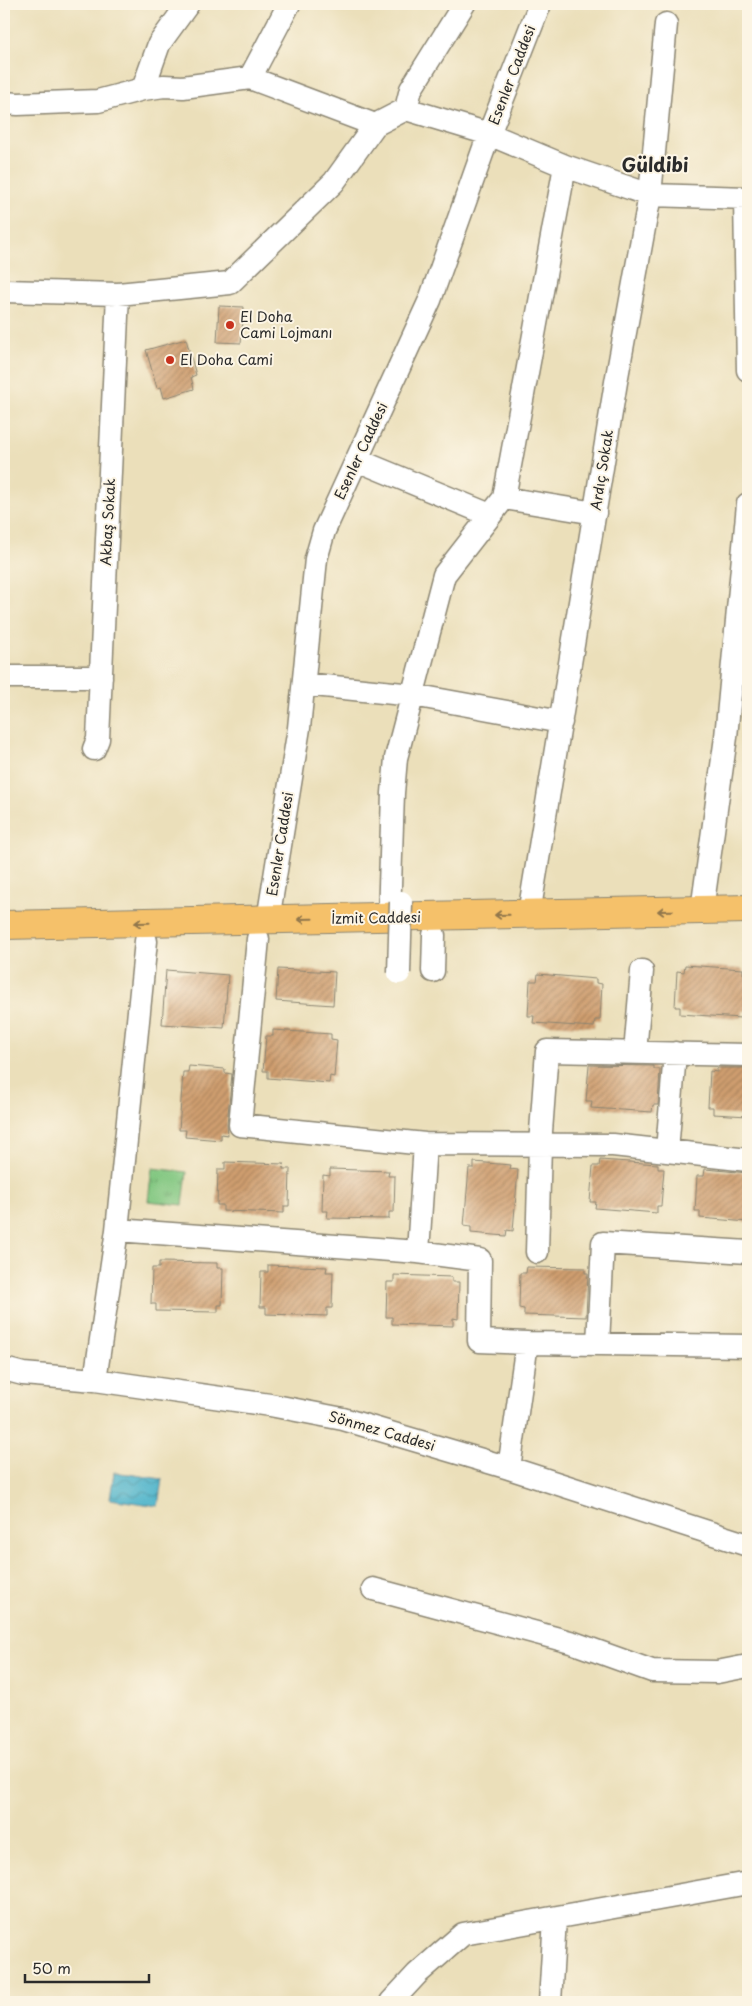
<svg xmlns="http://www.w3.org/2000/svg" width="752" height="2006" font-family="'Playpen Sans',sans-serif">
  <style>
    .grass { fill: url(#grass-tufts); stroke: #567956 }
    .water { fill: url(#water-waves); stroke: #3c6f7b }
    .building { fill: url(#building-hatch) }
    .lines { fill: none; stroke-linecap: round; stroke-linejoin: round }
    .minor-casing { stroke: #8b8572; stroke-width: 25 }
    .major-casing { stroke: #8b8572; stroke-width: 30 }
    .minor { stroke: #fff; stroke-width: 22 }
    .major { stroke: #f5c16b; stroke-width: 28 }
    .minor-bridge-casing { stroke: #8b8572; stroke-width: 25; stroke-linecap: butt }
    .minor-bridge { stroke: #fff; stroke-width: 22 }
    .oneway { stroke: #90764b }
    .poi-dot { fill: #c8321e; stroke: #fcf5e5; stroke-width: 2 }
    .labels { text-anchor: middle; stroke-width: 4; stroke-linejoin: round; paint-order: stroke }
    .street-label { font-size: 14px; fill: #2b2b2b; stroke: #fcf5e5 }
    .poi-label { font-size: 14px; fill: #2b2b2b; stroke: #fcf5e5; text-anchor: start }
    .district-label { font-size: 19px; font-weight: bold; fill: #2b2b2b; stroke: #fcf5e5 }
  </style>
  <defs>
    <pattern id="grass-tufts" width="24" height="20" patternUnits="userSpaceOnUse" patternTransform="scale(1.25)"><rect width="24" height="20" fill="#82c781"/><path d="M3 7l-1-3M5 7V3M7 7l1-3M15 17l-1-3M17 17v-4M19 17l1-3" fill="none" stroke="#6ba26a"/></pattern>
    <pattern id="water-waves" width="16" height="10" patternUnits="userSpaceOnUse" patternTransform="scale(1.25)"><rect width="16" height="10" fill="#4cb3cb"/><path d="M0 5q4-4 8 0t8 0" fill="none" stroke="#3f92a5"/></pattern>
    <pattern id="building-hatch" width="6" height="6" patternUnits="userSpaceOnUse" patternTransform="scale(1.25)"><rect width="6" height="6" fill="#cf9e6f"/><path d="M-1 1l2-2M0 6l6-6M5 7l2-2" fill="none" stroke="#a8815b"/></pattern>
  </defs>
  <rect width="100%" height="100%" fill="#fcf5e5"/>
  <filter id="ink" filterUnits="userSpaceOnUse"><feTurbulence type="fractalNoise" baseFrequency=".02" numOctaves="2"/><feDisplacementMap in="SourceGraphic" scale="10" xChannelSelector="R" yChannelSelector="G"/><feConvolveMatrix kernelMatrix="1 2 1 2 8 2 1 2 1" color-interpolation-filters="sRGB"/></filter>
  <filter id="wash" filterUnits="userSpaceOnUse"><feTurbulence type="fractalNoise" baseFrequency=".0096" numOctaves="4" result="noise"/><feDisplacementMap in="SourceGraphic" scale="20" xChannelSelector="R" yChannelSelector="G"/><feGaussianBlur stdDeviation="1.12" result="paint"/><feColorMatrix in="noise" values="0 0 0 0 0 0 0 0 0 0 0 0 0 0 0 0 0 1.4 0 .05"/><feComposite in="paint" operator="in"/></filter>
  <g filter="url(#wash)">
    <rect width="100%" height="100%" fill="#ebdfba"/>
    <path class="grass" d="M152,1168L187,1172L183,1205L148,1201Z"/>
    <path class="water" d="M114,1472L162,1479L158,1506L110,1499Z"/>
    <g id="blocks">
      <path class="building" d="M219,306L244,307L241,343L217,342Z
        M186,339L196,375L191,377L194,389L164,398L161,387L157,388L146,350Z
        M685,965L743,969V974L748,975V983L746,1011H742L741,1018L680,1014V1007H675L677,971L684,972Z
        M278,969L335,972L333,1005L276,1001Z
        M166,970L228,975L224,1028L162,1024Z
        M538,974L596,979V983L602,984L600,1020H595L594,1027L533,1023L534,1016H528L530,981H537Z
        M273,1030L331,1034V1039L337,1040L334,1077L330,1076L329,1083L268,1078V1071H263L266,1036H273Z
        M589,1065L654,1066V1069H660L658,1105H653L652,1112L591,1108L592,1101H586Z
        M189,1066L225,1069V1073L232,1074L227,1124L228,1135L221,1134V1140L185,1137L186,1130H179L183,1072H188Z
        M717,1068H748V1116L713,1114V1107H708L710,1071L717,1072Z
        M600,1160L658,1164V1169H664L661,1206H657V1213L595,1208L596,1202H590L593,1166H599Z
        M225,1162L284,1164L283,1169H290L289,1206H284V1213L223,1211V1205H217L218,1169H225Z
        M474,1162L511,1165L510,1169L518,1170L513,1231L507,1230L506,1236L471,1233V1227L464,1226L469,1168H474Z
        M330,1169L389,1171L388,1176H395L394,1212H389V1219L327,1218L328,1211H322L323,1175L330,1176Z
        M705,1169L748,1173V1222L700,1218V1211H695L697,1176H704Z
        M159,1262L217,1263V1268H223L222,1305H218V1312L156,1311V1304H151L152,1268H159Z
        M268,1265L327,1267L326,1272H333L332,1308H327V1316L266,1314V1307H260L261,1272H268Z
        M527,1267L585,1268V1273H588L586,1317L524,1315V1309L519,1308L520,1273H526Z
        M394,1275L452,1277V1282H459L458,1319L453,1318V1326L392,1324V1317H386L387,1282H394Z"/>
    </g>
  </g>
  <g filter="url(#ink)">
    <use href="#blocks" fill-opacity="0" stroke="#8b8572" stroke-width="1"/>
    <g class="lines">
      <g class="minor-casing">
        <path id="minor" d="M250,78L289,4
          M143,89L159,44L188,4
          M4,103L18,104L98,101L143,89L164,86L183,87L250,78L375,125
          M406,109L411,89L464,4
          M745,198L748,370
          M4,291L118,294L230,283L334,182L375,125L406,109L489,134L565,166L650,195L748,198
          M357,460L490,515
          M504,498L595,513
          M4,677H101
          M304,684L413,695L561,722
          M94,749L98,739L118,294
          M702,910L726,737L748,504
          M529,914L616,382L650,195L666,24
          M389,917L393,793L396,758L444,575L504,498L565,166
          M268,920L299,728L316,559L324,531L430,300L489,134L540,4
          M258,939L240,1125L425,1144L613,1145L748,1160
          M433,971L434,935
          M635,1053L642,971
          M667,1151L675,1053
          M117,1230L418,1252L425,1144
          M418,1252L480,1260L479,1341L527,1343
          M537,1252L540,1145L547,1051L748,1055
          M598,1344L603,1243L748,1252
          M4,1369L23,1374L95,1380L270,1405L343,1419L509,1468L748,1545
          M95,1380L117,1230L146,941
          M509,1468L527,1343L748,1346
          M373,1589L574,1643L652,1671L717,1672L748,1666
          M391,2002L417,1974L463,1934L748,1883
          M550,2002L555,1918"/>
      </g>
      <g class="major-casing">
        <path id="major" d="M4,925L748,909"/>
      </g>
      <use href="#minor" class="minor"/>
      <use href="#major" class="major"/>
      <g class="minor-bridge-casing">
        <path id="minor-bridge" d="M399,973L401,902"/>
      </g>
      <use href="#minor-bridge" class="minor-bridge"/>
    </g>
    <defs><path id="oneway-shaft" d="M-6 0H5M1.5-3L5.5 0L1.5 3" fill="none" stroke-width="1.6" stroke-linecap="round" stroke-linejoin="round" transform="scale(1.25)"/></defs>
    <g class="oneway">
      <use href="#oneway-shaft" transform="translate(665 911) rotate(179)"/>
      <use href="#oneway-shaft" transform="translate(502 915) rotate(179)"/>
      <use href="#oneway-shaft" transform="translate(305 919) rotate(179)"/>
      <use href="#oneway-shaft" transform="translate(142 923) rotate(179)"/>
    </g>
  </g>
  <g class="poi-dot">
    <circle cx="230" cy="325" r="5"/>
    <circle cx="170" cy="360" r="5"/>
  </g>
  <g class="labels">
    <g class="street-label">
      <text transform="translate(512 75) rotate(-69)" y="5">Esenler Caddesi</text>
      <text transform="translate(361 451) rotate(-65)" y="5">Esenler Caddesi</text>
      <text transform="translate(602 470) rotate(-81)" y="5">Ardıç Sokak</text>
      <text transform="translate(108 522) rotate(-87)" y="5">Akbaş Sokak</text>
      <text transform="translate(280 844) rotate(-81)" y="5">Esenler Caddesi</text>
      <text transform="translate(376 918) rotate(-1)" y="5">İzmit Caddesi</text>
      <text transform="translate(382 1431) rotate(16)" y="5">Sönmez Caddesi</text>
    </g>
    <g class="poi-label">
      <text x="240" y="322">El Doha<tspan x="240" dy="16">Cami Lojmanı</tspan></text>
      <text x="180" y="365">El Doha Cami</text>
    </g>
    <g class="district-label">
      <text x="655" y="172">Güldibi</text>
    </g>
  </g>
  <rect width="752" height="2006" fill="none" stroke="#fcf5e5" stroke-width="20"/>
  <path d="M25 1974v8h124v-8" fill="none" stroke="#2b2b2b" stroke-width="2.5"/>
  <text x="32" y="1974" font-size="15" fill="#2b2b2b" stroke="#fcf5e5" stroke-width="4" paint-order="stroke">50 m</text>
</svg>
